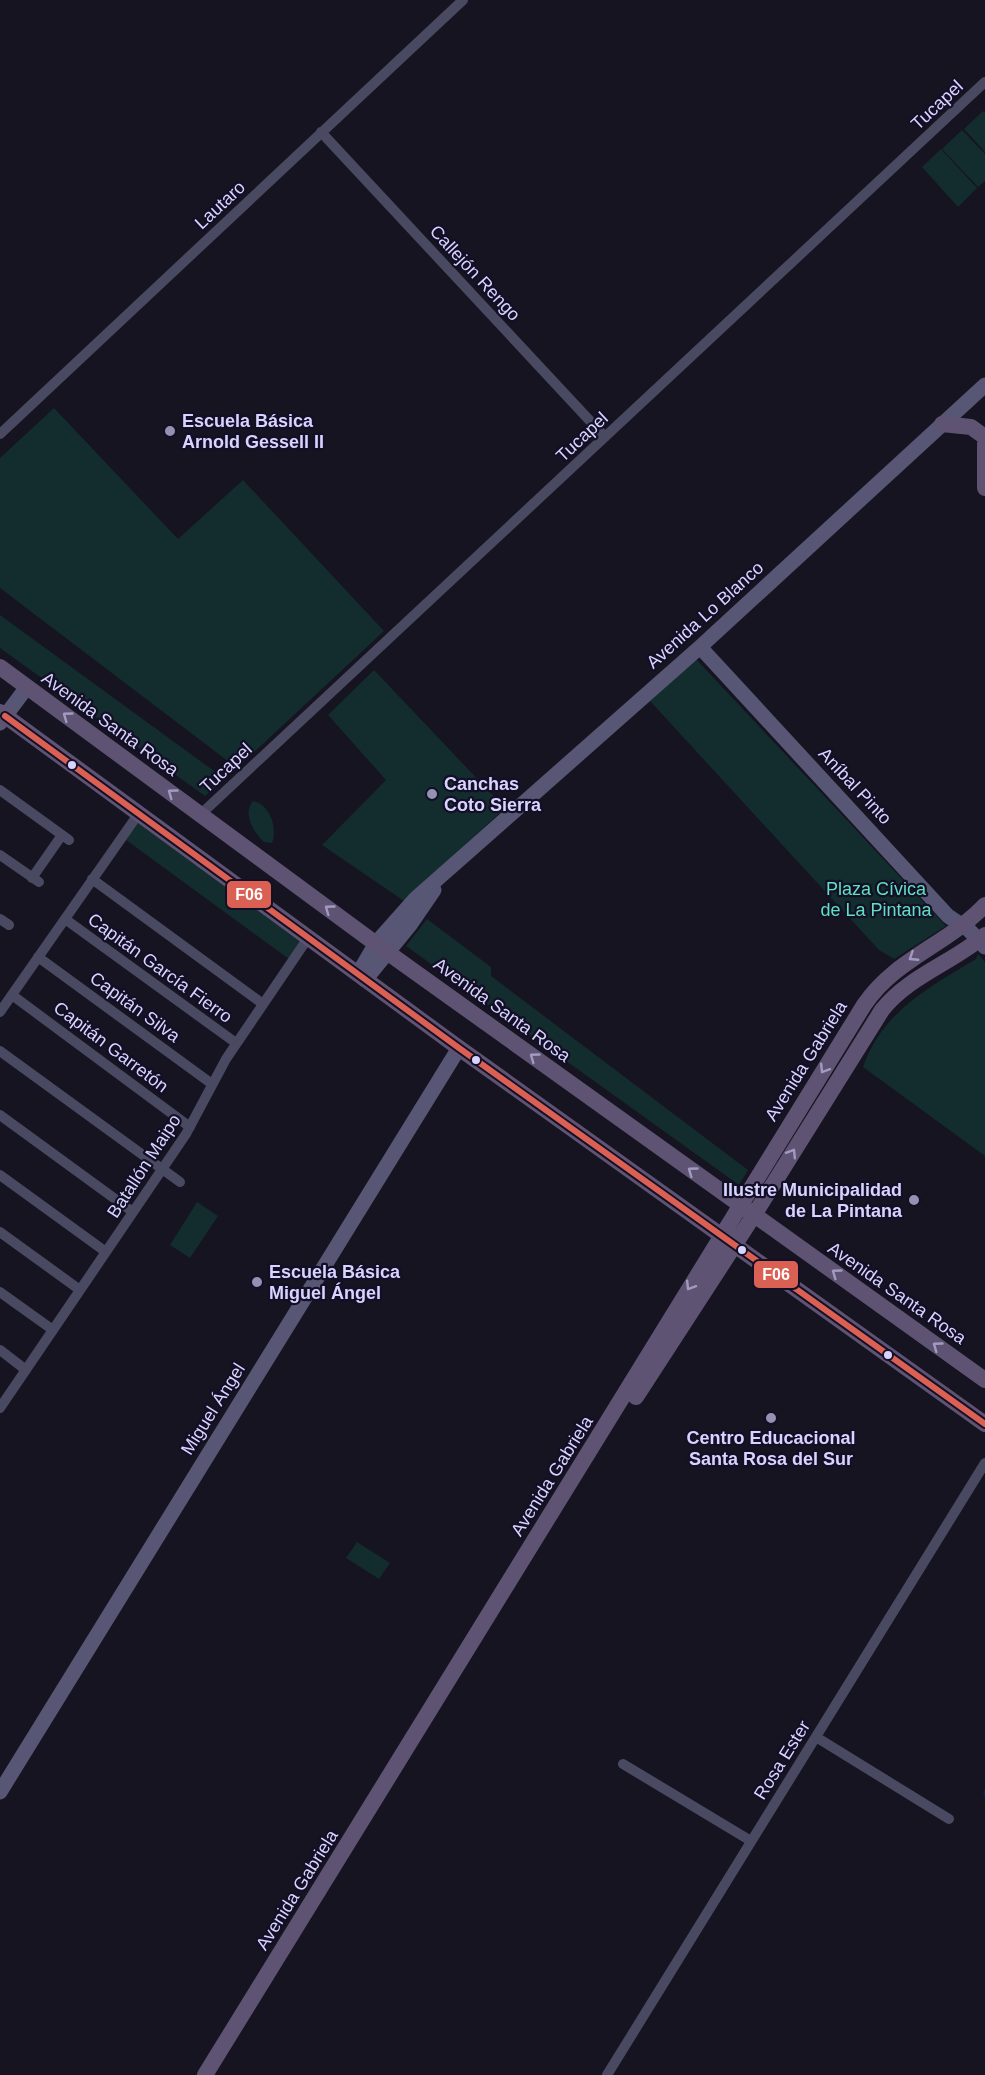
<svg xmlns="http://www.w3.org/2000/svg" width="985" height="2075" font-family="Arial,sans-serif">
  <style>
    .green { fill: #132c2d }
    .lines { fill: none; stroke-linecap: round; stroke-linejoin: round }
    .stream { stroke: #0d2144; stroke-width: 3 }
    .street { stroke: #4a4962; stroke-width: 10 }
    .secondary { stroke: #575674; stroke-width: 15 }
    .primary { stroke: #5e5373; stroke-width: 16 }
    .bus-1-casing { stroke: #130f26; stroke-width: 10 }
    .bus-1 { stroke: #db6054; stroke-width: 6 }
    .oneway { stroke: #a29ac0 }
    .poi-dot { fill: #9591b1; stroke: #130f26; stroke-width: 2 }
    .bus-dot { fill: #d9d4ff; stroke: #130f26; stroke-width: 2 }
    .labels { text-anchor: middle; stroke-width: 4.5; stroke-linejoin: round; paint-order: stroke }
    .street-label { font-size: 18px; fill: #d9d4ff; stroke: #130f26 }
    .poi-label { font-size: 18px; font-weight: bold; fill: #d9d4ff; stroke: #130f26; text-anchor: start }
    .park-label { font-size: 18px; fill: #5fe0c0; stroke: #130f26 }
    .line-badge { stroke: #130f26; stroke-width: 2 }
    .badge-label { font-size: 16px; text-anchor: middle; font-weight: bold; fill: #fff }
  </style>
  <rect width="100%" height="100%" fill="#161421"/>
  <path class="green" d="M983,111L985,113V152L964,129Z
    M962,130L985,154V181L978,187L942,149Z
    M941,149L977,188L958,207L922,167Z
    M54,408L178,539L243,480L384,631L237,768L0,588V458Z
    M0,615L225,779L205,796L0,648Z
    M696,659L946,926L894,959L879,950L650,701Z
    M374,670L505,808L404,901L322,845L386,780L328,715Z
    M253,801C270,804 278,828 272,843L264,842C254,833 242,814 253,801Z
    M138,821L301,941L289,959L126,840Z
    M427,919L491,967V976L748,1170L739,1185L406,946Z
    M978,954L985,962V1156L863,1067C882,1012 929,987 976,959Z
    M197,1202L218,1216L190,1258L170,1245Z
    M357,1542L390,1563L379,1579L346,1558Z"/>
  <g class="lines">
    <path class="stream" d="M985,1791V1796"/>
    <path class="street" d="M321,132L605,437
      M0,434L463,0
      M0,790L69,840
      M201,814L985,82
      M0,855L39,882
      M32,878L62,835
      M92,879L263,1004
      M0,919L9,925
      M65,919L236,1043
      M38,957L212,1084
      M12,995L190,1127
      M0,1012L139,813
      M0,1051L180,1182
      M0,1115L133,1212
      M0,1175L106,1252
      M0,1232L80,1290
      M0,1292L53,1330
      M0,1350L26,1370
      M0,1408L186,1134L226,1059L308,938
      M816,1737L949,1819
      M623,1764L751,1841
      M607,2075L985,1463"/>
    <path class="secondary" d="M700,647L948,916L969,930L985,947
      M0,723L27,687
      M358,974L376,943L416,898L700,647L985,385
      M365,980L410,925L434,890
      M0,1792L459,1048"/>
    <path class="primary" d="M942,424L971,427L985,437
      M985,444V488
      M0,667L387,952L985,1380
      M0,712L459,1048L985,1424
      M636,1397L754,1215L882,1010C909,976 952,963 985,935
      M205,2075L864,1005C896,958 947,945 985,905"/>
    <g class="bus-1-casing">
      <path id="bus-1" d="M5,716L459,1048L985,1424"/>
    </g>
    <use href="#bus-1" class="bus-1"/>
  </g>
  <defs><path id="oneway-chevron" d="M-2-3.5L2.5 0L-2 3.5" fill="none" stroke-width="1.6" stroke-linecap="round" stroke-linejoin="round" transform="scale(1.5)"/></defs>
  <g class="oneway">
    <use href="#oneway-chevron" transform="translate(67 716) rotate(-144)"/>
    <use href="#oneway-chevron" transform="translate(172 793) rotate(-144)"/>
    <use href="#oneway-chevron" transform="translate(329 909) rotate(-144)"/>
    <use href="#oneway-chevron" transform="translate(913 957) rotate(147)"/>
    <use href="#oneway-chevron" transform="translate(534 1057) rotate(-144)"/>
    <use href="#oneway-chevron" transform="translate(824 1069) rotate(122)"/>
    <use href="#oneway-chevron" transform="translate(792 1153) rotate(-58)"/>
    <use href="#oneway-chevron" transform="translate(692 1171) rotate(-144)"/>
    <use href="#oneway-chevron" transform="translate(836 1273) rotate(-144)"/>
    <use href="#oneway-chevron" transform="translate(690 1286) rotate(122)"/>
    <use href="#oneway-chevron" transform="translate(937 1346) rotate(-144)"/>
  </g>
  <g class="poi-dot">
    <circle cx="170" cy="431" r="6"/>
    <circle cx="432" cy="794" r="6"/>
    <circle cx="914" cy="1200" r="6"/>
    <circle cx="257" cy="1282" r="6"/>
    <circle cx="771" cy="1418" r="6"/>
  </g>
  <g class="bus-dot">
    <circle cx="72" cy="765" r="5"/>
    <circle cx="476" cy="1060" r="5"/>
    <circle cx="742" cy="1250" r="5"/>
    <circle cx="888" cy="1355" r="5"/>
  </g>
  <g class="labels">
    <g class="street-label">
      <text transform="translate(937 105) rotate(-43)" y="6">Tucapel</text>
      <text transform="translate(220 205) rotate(-43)" y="6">Lautaro</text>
      <text transform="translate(475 273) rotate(47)" y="6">Callejón Rengo</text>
      <text transform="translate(582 437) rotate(-43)" y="6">Tucapel</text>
      <text transform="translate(705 615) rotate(-42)" y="6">Avenida Lo Blanco</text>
      <text transform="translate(110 724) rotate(36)" y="6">Avenida Santa Rosa</text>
      <text transform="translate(226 768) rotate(-43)" y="6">Tucapel</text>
      <text transform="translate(855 786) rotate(47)" y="6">Aníbal Pinto</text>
      <text transform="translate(160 968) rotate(36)" y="6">Capitán García Fierro</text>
      <text transform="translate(135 1007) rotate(36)" y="6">Capitán Silva</text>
      <text transform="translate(502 1010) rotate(36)" y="6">Avenida Santa Rosa</text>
      <text transform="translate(111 1047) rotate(37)" y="6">Capitán Garretón</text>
      <text transform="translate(806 1061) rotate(-58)" y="6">Avenida Gabriela</text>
      <text transform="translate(144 1166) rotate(-57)" y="6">Batallón Maipo</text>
      <text transform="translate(897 1293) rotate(35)" y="6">Avenida Santa Rosa</text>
      <text transform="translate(213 1409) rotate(-58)" y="6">Miguel Ángel</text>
      <text transform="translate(552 1476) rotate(-58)" y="6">Avenida Gabriela</text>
      <text transform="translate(782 1760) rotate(-58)" y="6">Rosa Ester</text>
      <text transform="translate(297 1890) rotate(-58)" y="6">Avenida Gabriela</text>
    </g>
    <g class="poi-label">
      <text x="182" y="427">Escuela Básica<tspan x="182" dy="21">Arnold Gessell II</tspan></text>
      <text x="444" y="790">Canchas<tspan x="444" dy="21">Coto Sierra</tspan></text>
      <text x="902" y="1196" text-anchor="end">Ilustre Municipalidad<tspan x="902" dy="21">de La Pintana</tspan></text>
      <text x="269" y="1278">Escuela Básica<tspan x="269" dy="21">Miguel Ángel</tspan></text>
      <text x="771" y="1444" text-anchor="middle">Centro Educacional<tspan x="771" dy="21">Santa Rosa del Sur</tspan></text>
    </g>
    <g class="park-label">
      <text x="876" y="895">Plaza Cívica<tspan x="876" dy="21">de La Pintana</tspan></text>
    </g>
  </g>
  <g class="line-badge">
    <rect x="226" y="880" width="46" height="29" rx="6" fill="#db6054"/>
    <rect x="753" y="1260" width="46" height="29" rx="6" fill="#db6054"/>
  </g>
  <g class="badge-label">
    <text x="249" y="900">F06</text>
    <text x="776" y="1280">F06</text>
  </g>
</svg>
